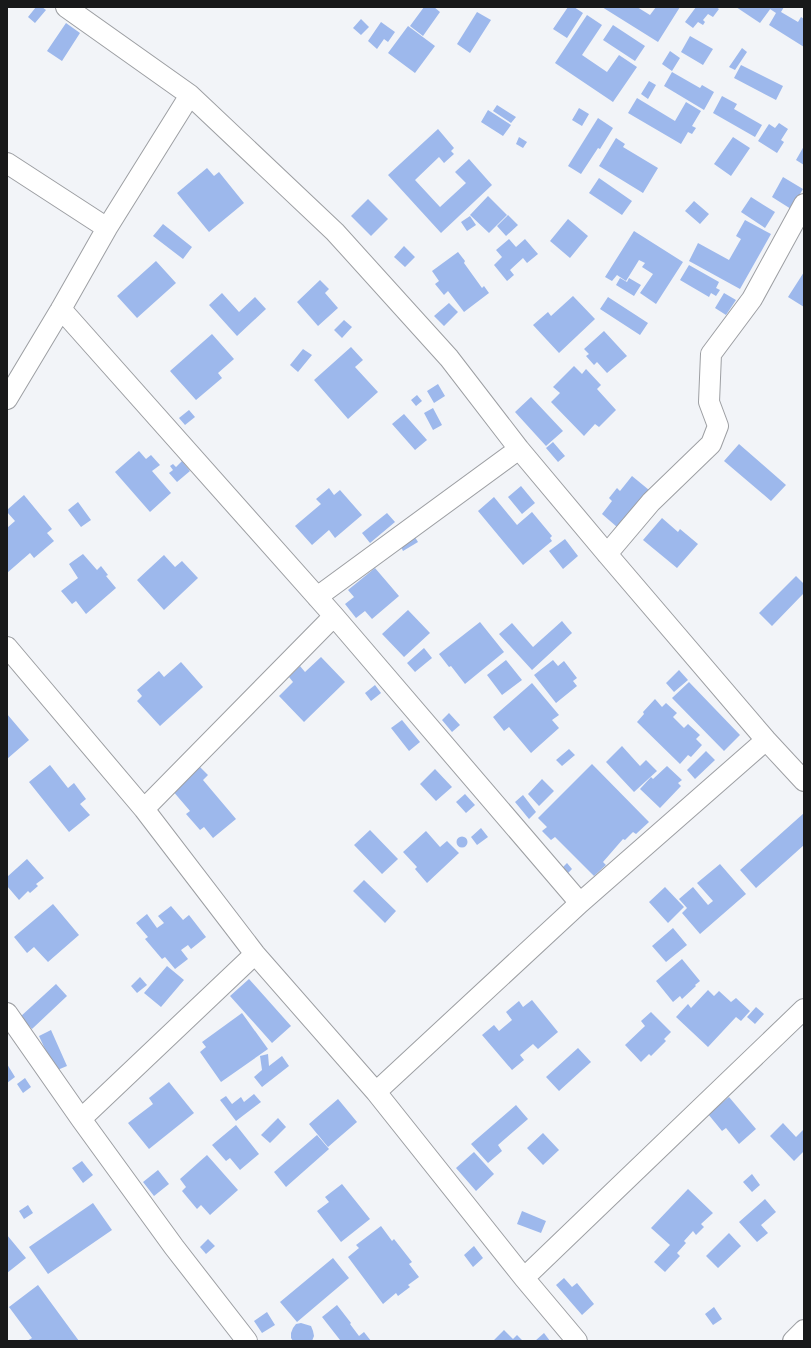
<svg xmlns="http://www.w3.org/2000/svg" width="811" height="1348" font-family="Poppins,sans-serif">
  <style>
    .building { fill: #9db8ec }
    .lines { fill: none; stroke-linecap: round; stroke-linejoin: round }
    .minor-casing { stroke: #9d9fa3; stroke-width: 22 }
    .minor { stroke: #fff; stroke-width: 20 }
  </style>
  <rect width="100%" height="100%" fill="#f2f4f8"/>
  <path class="building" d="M36,7H42L46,10L35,23L28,17Z
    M424,7H434L440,12L423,36L410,26Z
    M568,7H574L583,13L567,38L553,29Z
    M602,7H637L650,15L656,7H680L658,42Z
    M696,7H716L719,9L713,17L708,14L703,20L705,22L703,25L698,22L693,28L685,22Z
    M736,7H770L771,8L760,23Z
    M772,7H784L781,12L798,22L801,17L804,19V47L769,25L776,13L770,9Z
    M477,12L491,20L470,53L457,44Z
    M587,15L602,25L582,55L607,72L619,55L637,67L613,102L555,63Z
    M361,19L369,27L361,35L353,28Z
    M381,22L395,32L388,42L384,39L377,49L368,41Z
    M66,23L80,33L62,61L47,51Z
    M613,25L645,46L635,61L603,40Z
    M408,26L435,46L415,73L388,53Z
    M690,36L713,49L703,65L681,52Z
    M742,48L747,52L735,70L729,67Z
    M670,51L680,58L672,71L662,64Z
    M741,65L783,86L776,100L734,78Z
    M672,72L700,88L702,85L714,92L704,110L664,86Z
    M649,81L656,85L648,99L641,94Z
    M722,96L737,104L734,109L762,125L755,137L713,113Z
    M637,98L675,121L686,102L701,111L692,126L696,128L692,134L688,132L681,144L628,113Z
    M497,105L516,117L511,123L493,111Z
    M579,108L589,114L582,126L572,120Z
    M488,110L511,125L503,136L481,122Z
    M598,118L613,128L600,149L598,148L581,174L568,166Z
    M779,123L788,129L781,140L784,142L777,153L758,141L769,124L775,128Z
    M438,129L454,148L451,151L454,154L444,163L439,157L415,180L440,207L466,183L455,172L469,159L492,185L441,233L388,175Z
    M519,137L527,142L523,148L516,144Z
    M733,137L750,148L731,176L714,164Z
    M616,138L625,144L623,147L658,168L643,193L599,166Z
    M804,146V165L796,160Z
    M207,168L214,176L219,172L244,203L209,232L177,193Z
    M783,177L803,189L791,209L772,197Z
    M599,178L632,201L622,215L589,193Z
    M488,196L507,215L489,233L470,215Z
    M751,197L775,212L765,228L741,212Z
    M368,199L388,219L371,236L351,216Z
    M694,201L709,214L700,224L685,211Z
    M508,215L518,225L506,236L497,226Z
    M470,216L476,225L467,231L461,222Z
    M568,219L588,236L570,258L550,241Z
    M745,220L771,234L740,289L689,261L698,243L729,260L741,239L736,236Z
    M163,224L192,247L183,259L153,236Z
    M634,231L683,262L656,304L640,293L653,274L642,267L645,263L639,260L626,281L617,275L612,281L605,277Z
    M509,239L516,247L525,239L538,254L527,263L523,258L510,270L514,275L507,281L494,265L502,257L496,250Z
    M404,246L415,257L405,267L394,257Z
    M458,252L465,261L464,263L482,288L484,286L489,293L464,312L448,291L444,295L435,284L439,281L432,271Z
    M156,261L176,283L137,318L117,296Z
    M689,265L719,282L716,288L720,290L716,296L711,293L709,297L680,280Z
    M804,272V307L788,297Z
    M620,278L627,282L629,278L641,285L634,296L616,285Z
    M320,280L329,289L325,293L338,308L318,326L297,302Z
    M222,293L239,312L255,297L266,309L237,336L209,305Z
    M724,293L736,300L726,315L715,308Z
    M573,296L595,319L559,353L533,325L548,312L551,316Z
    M608,297L648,323L640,335L600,309Z
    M449,303L458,312L444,326L434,316Z
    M344,320L352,327L342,338L334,330Z
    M604,331L627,356L607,373L597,362L594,365L586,356L589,354L584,349Z
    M212,334L234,359L218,373L222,378L196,400L170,371Z
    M351,347L363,360L355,367L378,392L348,419L314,380Z
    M303,349L312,355L298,372L290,365Z
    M574,366L582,374L586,369L601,385L597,389L616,410L599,427L595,424L584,436L551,402L560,393L553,387Z
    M438,384L445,396L434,403L427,391Z
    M417,395L422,401L416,406L411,400Z
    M531,397L563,431L546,446L515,412Z
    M433,408L442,425L433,430L424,413Z
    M189,410L195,417L185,425L179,418Z
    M404,414L427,440L415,450L392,424Z
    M553,442L565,456L558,462L546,448Z
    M739,444L786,485L771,501L724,461Z
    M139,451L146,459L151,455L160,465L152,471L171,493L150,512L115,472Z
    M182,461L190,471L177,482L169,473L173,470L170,466L173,464L176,467Z
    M632,476L649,490L617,527L602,514L612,501L609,498L617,488L620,491Z
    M521,486L535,503L522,514L508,497Z
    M329,488L334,495L340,490L362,515L335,538L329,530L312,545L295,526L321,504L316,499Z
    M24,495L52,529L47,533L54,541L34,558L30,553L7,573V528L15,521L7,512V510Z
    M494,497L517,525L532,512L552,536L550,538L552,541L523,565L478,511Z
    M78,502L91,520L81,527L68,510Z
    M387,513L395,522L370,543L362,533Z
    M662,518L678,532L680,529L698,544L677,568L643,540Z
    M413,534L418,542L403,551L399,543Z
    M565,539L578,556L563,569L549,551Z
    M83,554L97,570L101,566L108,575L106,576L116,588L86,614L76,601L72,604L61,591L78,578L69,564Z
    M164,555L175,567L182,561L198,578L164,610L137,580Z
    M375,568L399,596L372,619L365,611L356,618L345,604L354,597L348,590Z
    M796,576L804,584V593L772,626L759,613Z
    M408,610L430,633L404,657L382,634Z
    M562,621L572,633L532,670L499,634L512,623L533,647Z
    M480,622L504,652L465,684L451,666L449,667L439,654Z
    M424,648L432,658L415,672L407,663Z
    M321,657L345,682L304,722L279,696L293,682L289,677L300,666L305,672Z
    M506,660L522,680L502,695L487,675Z
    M553,660L558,666L564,661L577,678L573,681L577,686L556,703L534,675Z
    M181,662L203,687L160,726L137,701L142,696L137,690L159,671L164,677Z
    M679,670L688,680L674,692L666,683Z
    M689,682L740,735L724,751L672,698Z
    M532,683L559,715L552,720L559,728L531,753L509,727L504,731L493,717Z
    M375,685L381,693L371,701L365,693Z
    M655,699L662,707L666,703L677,713L673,717L684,728L688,724L700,735L696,739L702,745L691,757L688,755L680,764L637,722L644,714L643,712Z
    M449,713L460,725L452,732L442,720Z
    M7,714L29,740L7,759Z
    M402,720L420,742L409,751L391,728Z
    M622,746L640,766L646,760L657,771L634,792L606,762Z
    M569,749L575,755L562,766L556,760Z
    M706,751L715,760L695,779L687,770Z
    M592,764L649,822L636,834L633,832L625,840L623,839L603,862L606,865L594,876L555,837L551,840L542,831L547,827L538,818Z
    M50,765L68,788L74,783L86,799L80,804L90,815L69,832L29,782Z
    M199,766L208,775L203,780L236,819L213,838L204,827L200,830L186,814L190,811L172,790Z
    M667,766L682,780L678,783L681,786L660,808L640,789L651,777L653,779Z
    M435,769L452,787L436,801L420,784Z
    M542,779L554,791L539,806L528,794Z
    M465,794L475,805L466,813L456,802Z
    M523,795L536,812L529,819L515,802Z
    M804,813V845L756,888L740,870Z
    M481,828L488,837L477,845L471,837Z
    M370,830L398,859L382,874L354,845Z
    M426,831L440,847L447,841L459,853L427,883L415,869L417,867L403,852Z
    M456.5 842a5.5 5.5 0 1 1 11 0a5.5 5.5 0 1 1-11 0Z
    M27,859L44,878L36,884L38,886L30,893L28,891L19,900L7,886V877Z
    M567,863L572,869L567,874L562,868Z
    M720,864L746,894L700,934L682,913L687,908L679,899L693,887L708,905L713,901L697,883Z
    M364,880L396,911L385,923L353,891Z
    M665,887L684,907L668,923L649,902Z
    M53,904L79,935L48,962L34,947L27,953L14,937Z
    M171,906L183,920L189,915L206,937L191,949L188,945L181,950L188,959L175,969L165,957L162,959L145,939L148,937L136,923L147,914L157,928L164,923L158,916Z
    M673,928L687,945L666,962L652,946Z
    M682,959L700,981L695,985L696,986L682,999L680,996L673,1002L656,981Z
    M167,966L184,980L161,1007L144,993Z
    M140,977L147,985L137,993L131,986Z
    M249,979L291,1026L272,1043L230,996Z
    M56,984L67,996L32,1029L20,1017Z
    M708,990L714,996L719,991L731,1002L736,998L750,1011L741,1021L736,1017L708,1047L676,1017L688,1004L691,1008Z
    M532,1000L558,1032L538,1049L533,1044L520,1055L524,1060L512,1070L482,1035L494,1025L499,1031L512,1020L506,1012L519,1001L523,1007Z
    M756,1007L764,1014L755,1024L747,1017Z
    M651,1012L671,1032L664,1039L666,1041L651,1056L649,1054L641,1062L625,1045L645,1026L641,1021Z
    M242,1013L268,1049L221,1082L200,1052L206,1047L202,1042Z
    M51,1030L67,1066L55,1071L39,1036Z
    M578,1048L591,1062L559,1091L546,1077Z
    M268,1054L269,1066L282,1056L289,1066L262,1087L254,1077L262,1070L260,1056Z
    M7,1064L15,1077L7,1083Z
    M25,1078L31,1087L23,1093L17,1084Z
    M169,1082L194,1113L149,1149L128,1123L153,1104L149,1098Z
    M254,1094L261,1102L236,1121L220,1100L226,1096L232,1104L241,1097L244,1102Z
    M729,1097L756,1129L739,1144L726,1128L722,1131L708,1114Z
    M338,1099L357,1122L328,1147L309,1124Z
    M516,1105L528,1119L498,1145L502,1151L488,1163L471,1144Z
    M278,1118L286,1127L270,1143L261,1135Z
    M783,1123L796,1137L804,1129V1151L794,1161L770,1136Z
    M236,1125L259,1154L240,1170L230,1158L226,1161L212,1145Z
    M543,1133L559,1150L543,1165L527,1148Z
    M317,1135L329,1149L286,1187L274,1172Z
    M474,1152L494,1174L476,1191L456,1168Z
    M207,1155L238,1190L210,1215L201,1205L197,1209L182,1191L186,1187L180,1179Z
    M82,1161L93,1175L83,1183L72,1168Z
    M158,1170L169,1184L154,1196L143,1182Z
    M752,1174L760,1185L752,1192L743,1182Z
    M342,1184L370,1219L341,1242L317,1211L329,1202L325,1197Z
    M688,1189L713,1213L701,1224L704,1227L696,1235L693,1231L684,1241L686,1243L677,1253L680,1256L665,1272L654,1262L670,1245L651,1228Z
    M765,1199L776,1212L761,1225L768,1233L757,1242L739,1222Z
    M93,1203L112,1230L48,1274L29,1247Z
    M28,1205L33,1213L24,1219L19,1211Z
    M522,1211L546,1221L541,1233L517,1224Z
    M381,1226L392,1241L394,1239L412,1262L409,1264L419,1277L408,1285L410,1287L398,1296L396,1293L383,1304L348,1257L359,1248L356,1245Z
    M729,1233L741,1246L718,1268L706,1256Z
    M7,1235L26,1258L7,1273Z
    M208,1239L215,1246L206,1254L200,1247Z
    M474,1246L483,1258L473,1267L464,1255Z
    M333,1258L349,1278L297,1322L280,1302Z
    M564,1278L572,1287L577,1283L594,1304L582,1315L556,1285Z
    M38,1285L79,1341H27L32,1338L9,1307Z
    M337,1305L351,1323L350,1324L359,1336L364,1332L371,1341H339L340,1340L322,1317Z
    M714,1307L722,1319L713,1325L705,1314Z
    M267,1312L275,1325L262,1333L254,1321Z
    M301,1323L311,1326L313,1331L314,1336L312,1341H293L291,1338V1333L293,1328L296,1324Z
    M504,1330L513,1339L517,1335L523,1341H493Z
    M544,1333L550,1341H535Z"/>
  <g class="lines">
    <g class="minor-casing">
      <path id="minor" d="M66,7L190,95L335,232L449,358L519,449L607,554L766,740L804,781
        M7,163L107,228
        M61,309L334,616L580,903L766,740
        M7,399L61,309L107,228L190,95
        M607,554L651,502L711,444L718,426L709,402L711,354L752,299L804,204
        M317,597L519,449
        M7,647L144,809L255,954L376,1092L524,1278L577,1341
        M144,809L334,616
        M7,1013L81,1119L174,1247L247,1341
        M376,1092L580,903
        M81,1119L255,954
        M524,1278L804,1009
        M793,1341L804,1330"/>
    </g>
    <use href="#minor" class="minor"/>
  </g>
  <rect width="811" height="1348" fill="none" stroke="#18191a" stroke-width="16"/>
</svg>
